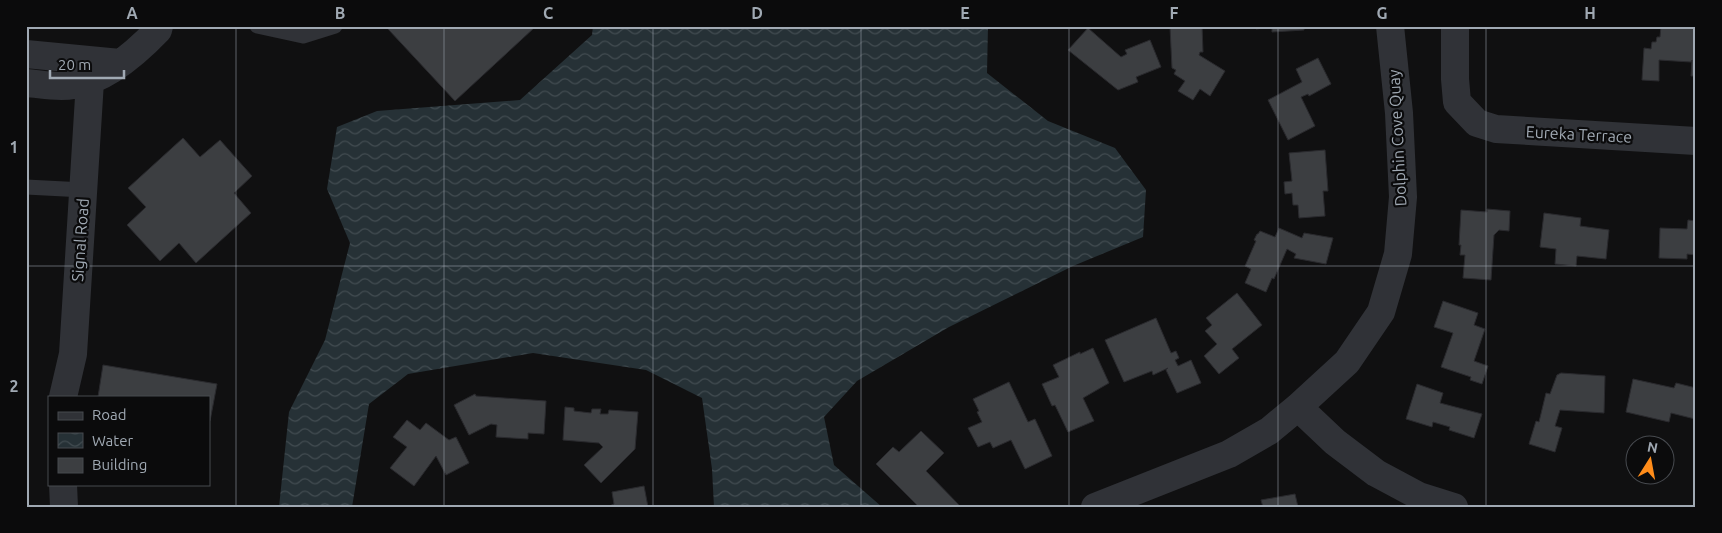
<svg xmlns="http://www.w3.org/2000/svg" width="1722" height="533" font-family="Ubuntu,sans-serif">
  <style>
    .water { fill: url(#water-waves) }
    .building { fill: #3c3e41; stroke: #2a2a2e }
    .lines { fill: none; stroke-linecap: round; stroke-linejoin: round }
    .service { stroke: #303237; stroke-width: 15 }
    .minor { stroke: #303237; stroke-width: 28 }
    .grid { fill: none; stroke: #a0a9b3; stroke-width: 1; stroke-opacity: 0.55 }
    .labels { text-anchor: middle; stroke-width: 4.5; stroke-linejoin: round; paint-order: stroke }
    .street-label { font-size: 16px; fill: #a0a9b3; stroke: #0b0b0c }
    .neatline { fill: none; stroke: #a0a9b3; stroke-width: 2 }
    .grid-label { font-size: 16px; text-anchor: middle; font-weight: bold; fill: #a0a9b3 }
  </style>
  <defs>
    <pattern id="water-waves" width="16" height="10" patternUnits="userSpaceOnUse" patternTransform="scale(1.25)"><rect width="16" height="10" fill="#263136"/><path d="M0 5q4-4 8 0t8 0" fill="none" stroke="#424c51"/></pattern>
  </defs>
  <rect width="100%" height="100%" fill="#101011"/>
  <path class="water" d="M593,26H988L987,73L1048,121L1115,148L1146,190L1143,237L1073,266L949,327L857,381L824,417L834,465L882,507H714L712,469L702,398L646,370L533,353L408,374L369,404L352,507H279L289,412L325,340L350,243L327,189L337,127L377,111L520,100L592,35Z"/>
  <path class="building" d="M391,26H533L534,28L455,101L388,29Z
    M1183,26H1202L1203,52H1200L1199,55L1225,71L1210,96L1200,89L1193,100L1178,91L1185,81L1174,74L1176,70L1172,68L1170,27Z
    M1256,26H1304V30L1272,32V27L1256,29Z
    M1661,26H1696V76H1691L1692,60L1691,62L1659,60V81L1642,80L1644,48L1651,49L1652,42H1656L1657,37H1660Z
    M1088,28L1121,57L1127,54L1125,50L1150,40L1161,67L1136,77L1138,82L1118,90L1068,50Z
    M1318,58L1331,84L1309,96L1308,94L1301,97L1315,126L1288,140L1268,100L1302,82L1296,69Z
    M183,138L200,157L220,140L252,176L234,193L251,213L196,263L179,243L160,261L127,225L146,207L128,188Z
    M1325,150L1328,191H1323L1325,216L1299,218L1298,205H1293L1292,193L1285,194L1284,182L1292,181L1289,153Z
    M1487,209L1510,211L1509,231L1499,230L1494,235L1491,280L1463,278L1465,255H1460L1461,245H1459L1461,210L1487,212Z
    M1544,213L1581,218L1580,226L1609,230L1606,259L1577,256L1576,266L1555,264L1556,249L1540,247Z
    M1688,220L1696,221V255L1687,254V259L1659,258L1660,228L1687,229Z
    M1279,228L1302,238L1304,233L1333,238L1326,264L1294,258L1296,254L1287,249L1274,279L1272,278L1266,292L1245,283L1251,269L1245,266L1256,241L1254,240L1257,234H1258L1260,231L1275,237Z
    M1237,293L1262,325L1232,349L1239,358L1219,374L1204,356L1217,344L1205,331L1212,325L1206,318Z
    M1443,301L1478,313L1474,325L1485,329L1474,361L1488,366L1482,384L1470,380L1471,377L1441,367L1453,333L1434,327Z
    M1156,318L1171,353L1176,351L1179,358L1175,360L1178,366L1191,360L1201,383L1177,393L1166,370L1168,368L1153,375L1152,371L1124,382L1105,340Z
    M1093,348L1109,383L1083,398L1094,421L1068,432L1055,405L1052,406L1042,384L1059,377L1053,365L1080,352V354Z
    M103,365L217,384L210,421H209V397H98Z
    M1561,373L1605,376L1604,413L1560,410L1555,426L1562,428L1555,452L1529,444L1536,421L1539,422L1546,393L1550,394L1557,375Z
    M1633,379L1674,388L1676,383L1696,388L1695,419L1671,413L1669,422L1626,412Z
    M1009,382L1028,422L1035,419L1052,456L1025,469L1011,440L993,448L990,442L978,447L968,428L982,422L977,412L979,411L973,399Z
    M1417,384L1443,393L1440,403L1482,414L1474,438L1449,430L1450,427L1433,422L1432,427L1406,419Z
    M475,394L476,396L546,401L544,434L528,433V439L496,437L497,425L491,424L469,435L454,405Z
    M565,407L574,408V411L591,413L592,409H601L600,414H608L609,410L638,412L635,449L601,483L584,465L603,447L599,443L563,440Z
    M407,420L420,430L426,423L449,440L456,437L469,463L446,475L436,456L414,486L390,468L407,447L393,437Z
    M921,431L944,453L926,471L961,507H919L876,464L893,447L899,452Z
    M644,486L648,507H607L614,504L612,492Z
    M1295,494L1298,507H1263L1261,500Z"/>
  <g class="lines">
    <path class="service" d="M257,26L303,36L335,26
      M26,187L84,190"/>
    <path class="minor" d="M1455,26V79L1457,102L1477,123L1496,129L1696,141
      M26,54L120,63
      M26,83C41,84 58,88 73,85C105,80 136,53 158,30L159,26
      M63,397L73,354L90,81
      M1298,407L1335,442L1376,473L1419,496L1454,507
      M63,484L64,507
      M1095,507L1229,454L1269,431L1298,407L1347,362L1381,312L1398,254L1403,197L1399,113L1390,26"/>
  </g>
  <path class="grid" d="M236,26V507M444,26V507M653,26V507M861,26V507M1069,26V507M1278,26V507M1486,26V507M26,266H1696"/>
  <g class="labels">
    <g class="street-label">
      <text transform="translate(1579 134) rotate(3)" y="6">Eureka Terrace</text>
      <text transform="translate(1397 138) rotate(-93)" y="6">Dolphin Cove Quay</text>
      <text transform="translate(80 240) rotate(-86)" y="6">Signal Road</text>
    </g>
  </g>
  <rect width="1722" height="533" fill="none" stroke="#0b0b0c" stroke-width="55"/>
  <rect x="48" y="396" width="162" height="90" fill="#0b0b0c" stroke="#474a4f"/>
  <rect x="58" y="412" width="25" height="8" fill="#303237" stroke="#474a4f"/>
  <text x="92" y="420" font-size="15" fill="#a0a9b3">Road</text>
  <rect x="58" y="433" width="25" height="15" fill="url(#water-waves)" stroke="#474a4f"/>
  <text x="92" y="446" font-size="15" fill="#a0a9b3">Water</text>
  <rect x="58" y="458" width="25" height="15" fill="#3c3e41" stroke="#474a4f"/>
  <text x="92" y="470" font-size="15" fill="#a0a9b3">Building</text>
  <g transform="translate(1650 460) rotate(11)"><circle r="24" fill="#0b0b0c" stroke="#474a4f"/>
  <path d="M0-4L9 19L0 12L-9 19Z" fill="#ff8c1a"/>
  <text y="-8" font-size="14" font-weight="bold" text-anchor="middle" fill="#a0a9b3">N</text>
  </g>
  <path d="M50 70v8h74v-8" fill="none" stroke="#a0a9b3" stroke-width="2.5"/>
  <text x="58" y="70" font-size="15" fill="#a0a9b3" stroke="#0b0b0c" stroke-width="4" paint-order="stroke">20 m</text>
  <rect x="28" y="28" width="1666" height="478" class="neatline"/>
  <g class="grid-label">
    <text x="132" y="19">A</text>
    <text x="340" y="19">B</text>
    <text x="548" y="19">C</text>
    <text x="757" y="19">D</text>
    <text x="965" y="19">E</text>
    <text x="1174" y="19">F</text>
    <text x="1382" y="19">G</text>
    <text x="1590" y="19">H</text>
    <text x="14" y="153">1</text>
    <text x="14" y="392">2</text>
  </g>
</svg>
